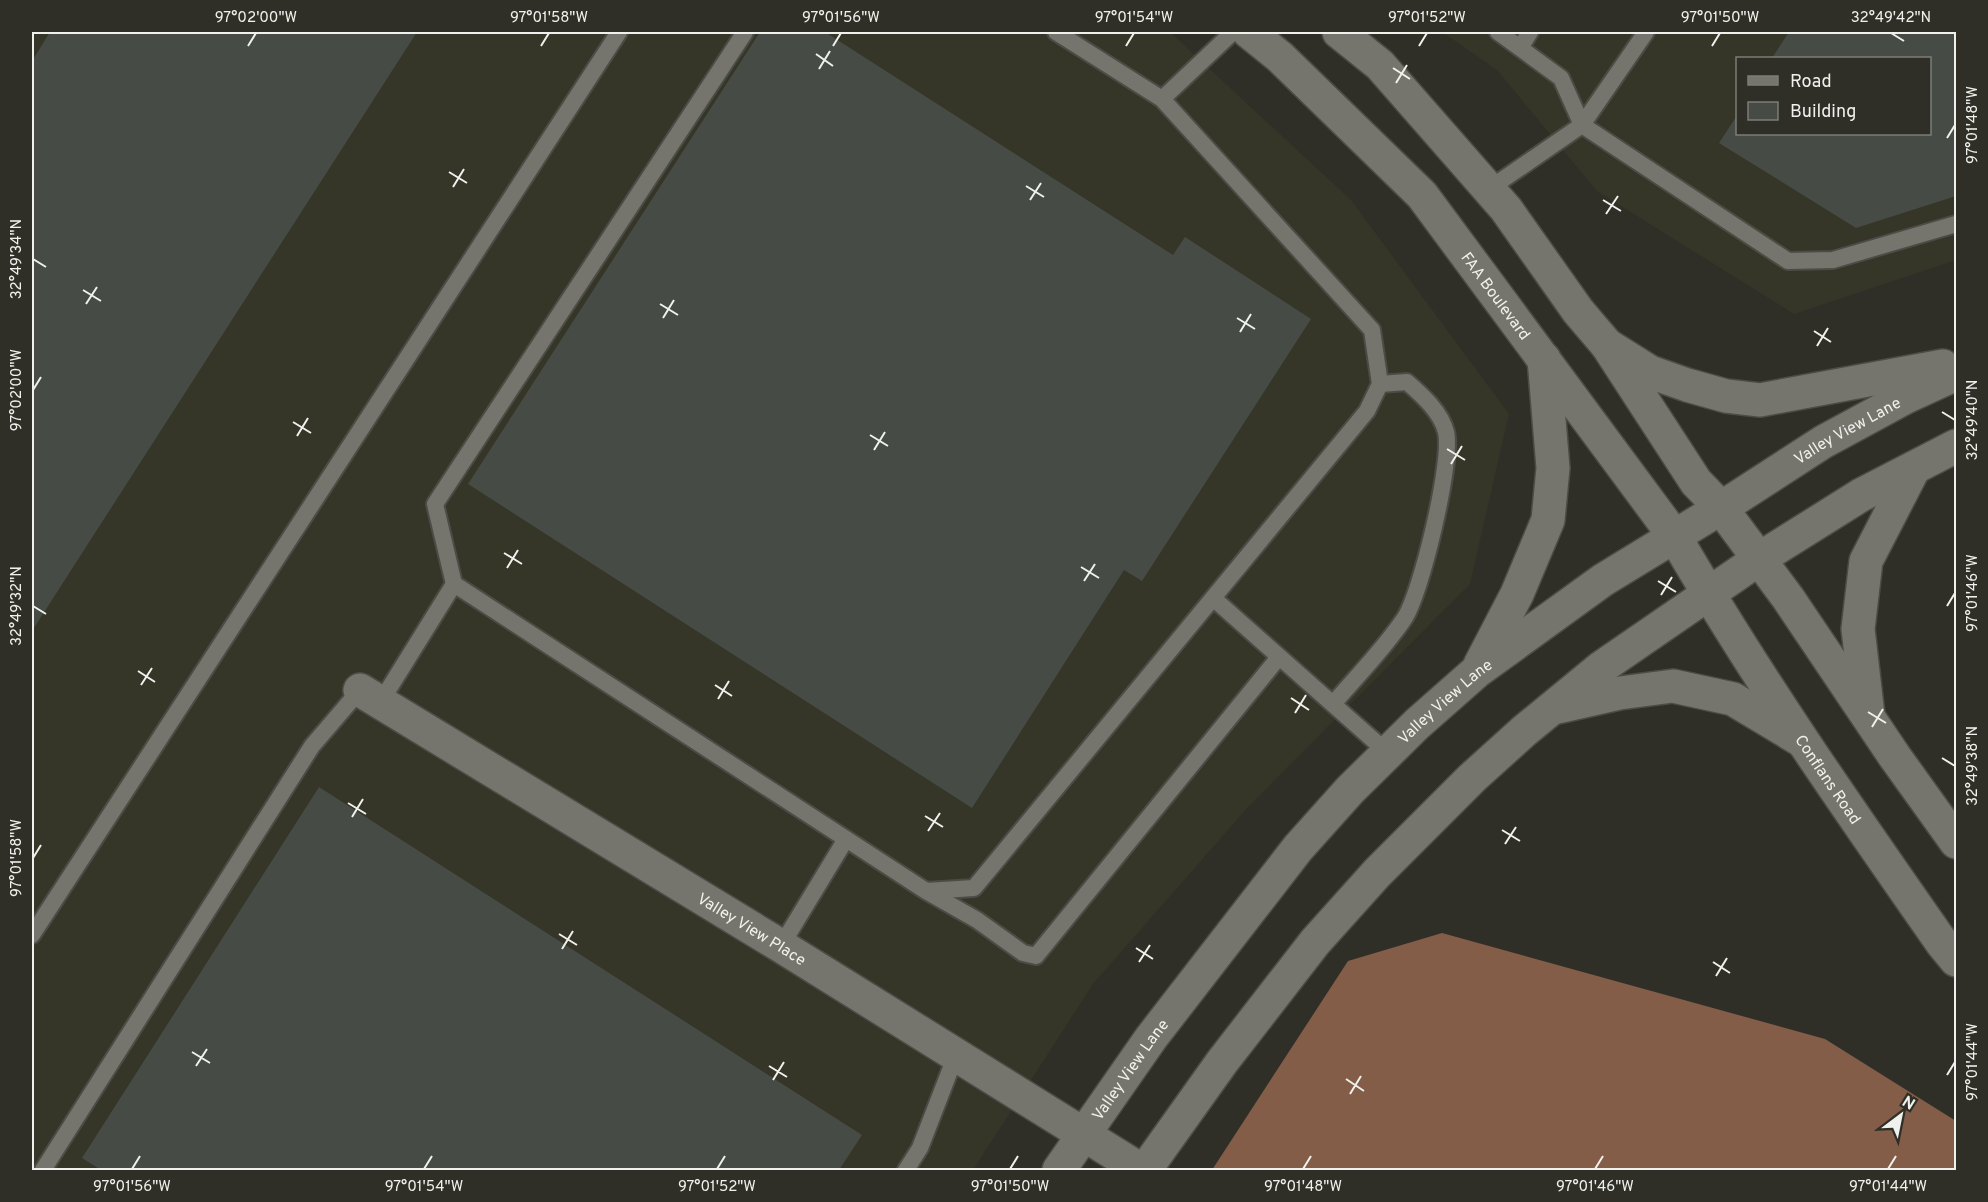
<svg xmlns="http://www.w3.org/2000/svg" width="1988" height="1202" font-family="Overpass,sans-serif">
  <style>
    .built { fill: #353628; fill-rule: evenodd }
    .forest { fill: #835d48 }
    .building { fill: #464b45 }
    .lines { fill: none; stroke-linecap: round; stroke-linejoin: round }
    .service-casing { stroke: #4b4c46; stroke-width: 20 }
    .minor-casing { stroke: #4b4c46; stroke-width: 36 }
    .tertiary-casing { stroke: #4b4c46; stroke-width: 36 }
    .secondary-casing { stroke: #4b4c46; stroke-width: 36 }
    .service { stroke: #75756d; stroke-width: 16 }
    .minor { stroke: #75756d; stroke-width: 33 }
    .tertiary { stroke: #75756d; stroke-width: 33 }
    .secondary { stroke: #75756d; stroke-width: 33 }
    .ticks { fill: none; stroke: #f0f1ec; stroke-width: 2 }
    .labels { text-anchor: middle; stroke-width: 4.5; stroke-linejoin: round; paint-order: stroke }
    .street-label { font-size: 16px; fill: #f0f1ec; stroke: #2f2f28 }
    .neatline { fill: none; stroke: #f0f1ec; stroke-width: 2 }
    .ticks-label { font-size: 15px; text-anchor: middle; fill: #f0f1ec }
  </style>
  <rect width="100%" height="100%" fill="#2f2f28"/>
  <path class="built" d="M32,32H1170L1351,200L1509,414L1470,584L1249,806L1093,984L973,1170H32Z
    M1442,32H1956V260L1794,314L1597,191L1497,70ZM1738,58H1930V134H1738Z"/>
  <path class="forest" d="M1442,933L1825,1039L1956,1121V1170H1212L1348,961Z"/>
  <path class="building" d="M50,32H417L32,631V61Z
    M760,32H825L1173,255L1185,237L1311,319L1142,581L1124,570L972,808L468,484Z
    M1789,32H1956V196L1856,228L1719,143L1738,114V134H1930V58H1772Z
    M319,787L862,1135L839,1170H101L82,1158Z"/>
  <g class="lines">
    <g class="service-casing">
      <path id="service" d="M1498,32L1561,78L1582,125L1788,261L1833,260L1956,224
        M1520,48L1530,32
        M1162,99L1233,32
        M1489,189L1582,125L1646,32
        M454,584L926,891L974,888L1367,411L1380,384L1372,330L1162,99L1056,32
        M1213,598L1388,753
        M380,703L454,584L435,504L745,32
        M1333,704C1356,677 1384,649 1404,619C1421,595 1453,460 1446,432C1441,412 1422,395 1407,382L1380,384
        M926,891L977,920L1023,953L1036,956L1279,657
        M32,935L619,32
        M781,946L846,839
        M43,1170L312,746L360,690
        M906,1170L920,1148L956,1055"/>
    </g>
    <g class="minor-casing">
      <g id="minor">
        <path id="s1" d="M360,690L781,946L1141,1170"/>
      </g>
    </g>
    <g class="tertiary-casing">
      <g id="tertiary">
        <path id="s2" d="M1249,32L1280,57L1422,195L1675,537C1756,677 1849,810 1942,943L1956,960"/>
        <path d="M1339,32L1380,65L1506,209L1578,311L1607,345L1696,482L1721,508L1788,598L1895,757L1956,842"/>
      </g>
    </g>
    <g class="secondary-casing">
      <g id="secondary">
        <path d="M1607,345L1650,372L1687,385L1726,396L1760,400L1943,366"/>
        <path d="M1480,665L1517,594L1548,520L1553,468L1544,359"/>
        <path d="M1558,707L1620,693L1673,686L1733,699L1801,740"/>
        <path d="M1868,715L1858,629L1866,561L1914,468"/>
        <path id="s3" d="M1059,1170L1151,1038L1298,848L1350,790L1417,724L1476,672L1603,580L1721,508L1823,442L1906,397L1956,374"/>
        <path d="M1145,1170L1222,1062L1315,942L1377,873L1472,778L1524,731L1602,667L1759,559L1861,495L1956,446"/>
      </g>
    </g>
    <use href="#service" class="service"/>
    <use href="#minor" class="minor"/>
    <use href="#tertiary" class="tertiary"/>
    <use href="#secondary" class="secondary"/>
  </g>
  <path class="ticks" d="M1891,33L1904,41M248,46L256,33M541,46L549,33M833,46L841,33M1126,46L1134,33M1419,46L1427,33M1712,46L1720,33M816,54L833,66M1393,68L1410,79M819,69L830,51M1396,83L1407,65M1947,138L1955,125M449,172L467,183M1026,186L1044,197M453,187L464,169M1030,200L1041,183M1603,200L1621,211M1606,214L1618,196M33,259L46,267M83,290L101,301M86,304L97,287M660,304L678,315M663,318L674,300M1237,318L1255,329M1814,331L1831,342M1240,332L1251,314M1817,346L1828,328M33,390L41,377M1942,412L1955,420M293,422L311,433M870,435L888,446M297,436L308,418M1447,449L1465,460M874,450L885,432M1451,464L1462,446M504,553L522,564M1081,567L1099,578M507,568L518,550M1084,581L1095,564M1658,581L1676,592M1661,595L1672,577M33,606L46,614M1947,606L1955,593M138,671L155,682M141,685L152,668M715,685L732,696M1291,698L1309,710M718,699L729,681M1868,712L1886,723M1295,713L1306,695M1872,727L1883,709M1942,758L1955,766M348,803L366,814M925,816L943,827M352,817L363,799M1502,830L1520,841M928,831L940,813M1505,844L1516,827M33,858L41,845M559,934L577,945M1136,948L1153,959M562,949L573,931M1139,962L1150,945M1713,962L1730,973M1716,976L1727,958M192,1052L210,1063M196,1066L207,1049M769,1066L787,1077M1947,1075L1955,1062M1346,1079L1364,1091M773,1080L784,1062M1350,1094L1361,1076M132,1169L140,1156M424,1169L432,1156M717,1169L725,1156M1010,1169L1018,1156M1303,1169L1311,1156M1595,1169L1603,1156M1888,1169L1896,1156"/>
  <g class="labels">
    <g class="street-label">
      <text dy="6" stroke="none"><textPath href="#s2" startOffset="363">FAA Boulevard</textPath></text>
      <text dy="6" stroke="none"><textPath href="#s3" startOffset="1095">Valley View Lane</textPath></text>
      <text dy="6" stroke="none"><textPath href="#s3" startOffset="609">Valley View Lane</textPath></text>
      <text dy="6" stroke="none"><textPath href="#s2" startOffset="950">Conflans Road</textPath></text>
      <text dy="6" stroke="none"><textPath href="#s1" startOffset="459">Valley View Place</textPath></text>
      <text dy="6" stroke="none"><textPath href="#s3" startOffset="123">Valley View Lane</textPath></text>
    </g>
  </g>
  <rect width="1988" height="1202" fill="none" stroke="#2f2f28" stroke-width="66"/>
  <rect x="1736" y="57" width="195" height="78" fill="#2f2f28" stroke="#7c7d76" stroke-width="1.5"/>
  <rect x="1748" y="76" width="30" height="9" fill="#75756d" stroke="#7c7d76" stroke-width="1.5"/>
  <text x="1790" y="87" font-size="18" fill="#f0f1ec">Road</text>
  <rect x="1748" y="102" width="30" height="18" fill="#464b45" stroke="#7c7d76" stroke-width="1.5"/>
  <text x="1790" y="117" font-size="18" fill="#f0f1ec">Building</text>
  <g transform="translate(1901 1115) rotate(32)" stroke="#2f2f28" stroke-width="4.5" paint-order="stroke">
  <path d="M0-4.5L10 22L0 15L-10 22Z" fill="#f0f1ec"/>
  <text y="-9" font-size="16" font-weight="bold" text-anchor="middle" fill="#f0f1ec">N</text>
  </g>
  <rect x="33" y="33" width="1922" height="1136" class="neatline"/>
  <g class="ticks-label">
    <text x="256" y="22">97°02'00"W</text>
    <text x="549" y="22">97°01'58"W</text>
    <text x="841" y="22">97°01'56"W</text>
    <text x="1134" y="22">97°01'54"W</text>
    <text x="1427" y="22">97°01'52"W</text>
    <text x="1720" y="22">97°01'50"W</text>
    <text x="1891" y="22">32°49'42"N</text>
    <text transform="translate(1972 125) rotate(-90)" y="5">97°01'48"W</text>
    <text transform="translate(16 259) rotate(-90)" y="5">32°49'34"N</text>
    <text transform="translate(16 390) rotate(-90)" y="5">97°02'00"W</text>
    <text transform="translate(1972 420) rotate(-90)" y="5">32°49'40"N</text>
    <text transform="translate(1972 593) rotate(-90)" y="5">97°01'46"W</text>
    <text transform="translate(16 606) rotate(-90)" y="5">32°49'32"N</text>
    <text transform="translate(1972 766) rotate(-90)" y="5">32°49'38"N</text>
    <text transform="translate(16 858) rotate(-90)" y="5">97°01'58"W</text>
    <text transform="translate(1972 1062) rotate(-90)" y="5">97°01'44"W</text>
    <text x="132" y="1191">97°01'56"W</text>
    <text x="424" y="1191">97°01'54"W</text>
    <text x="717" y="1191">97°01'52"W</text>
    <text x="1010" y="1191">97°01'50"W</text>
    <text x="1303" y="1191">97°01'48"W</text>
    <text x="1595" y="1191">97°01'46"W</text>
    <text x="1888" y="1191">97°01'44"W</text>
  </g>
</svg>
